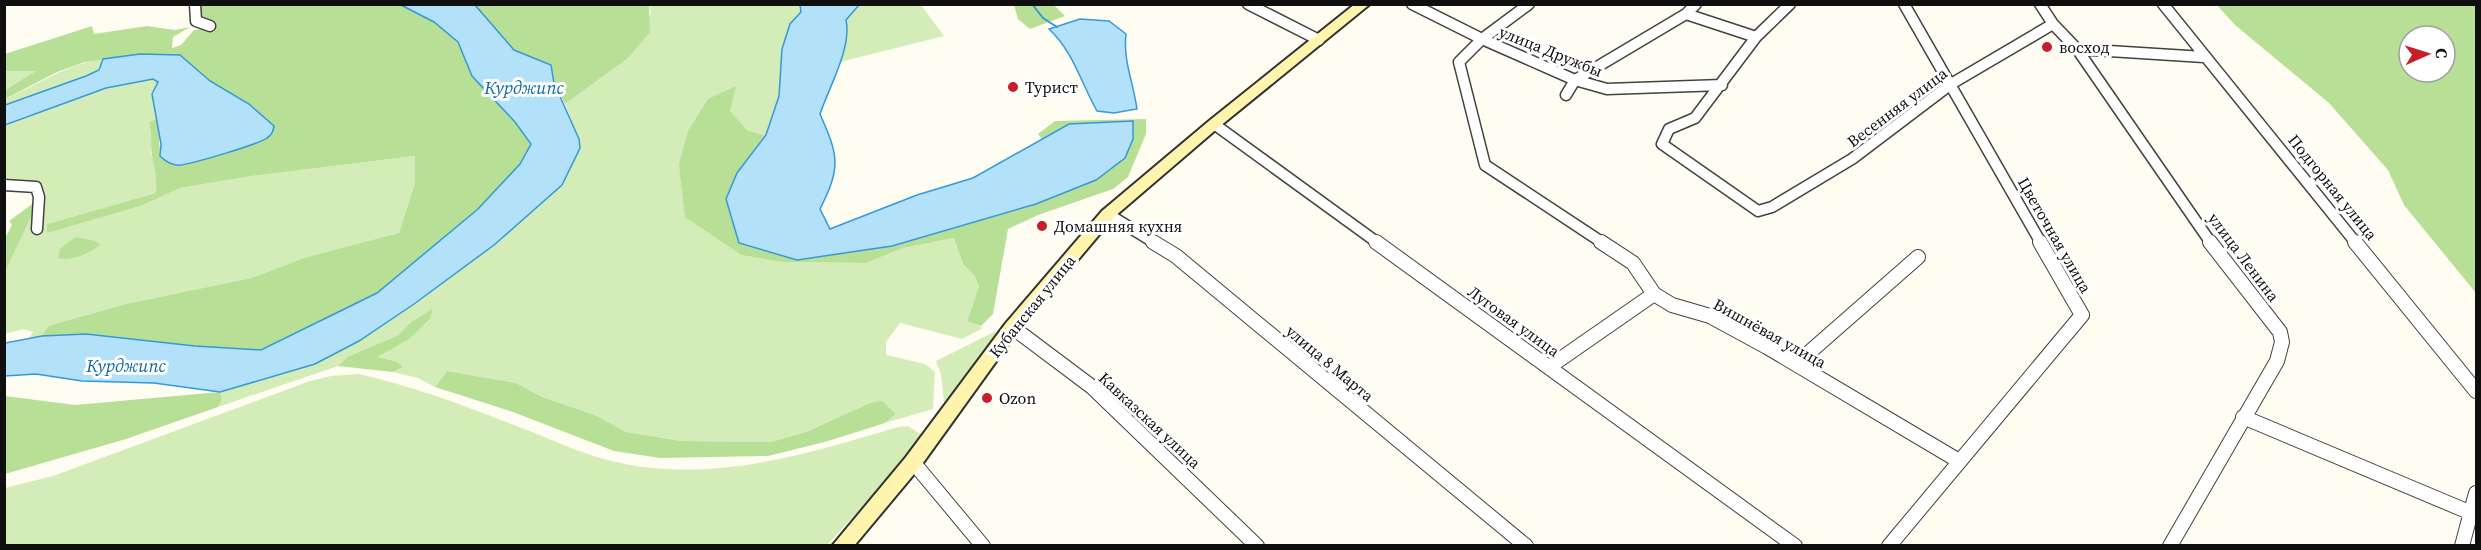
<svg xmlns="http://www.w3.org/2000/svg" width="2481" height="550" font-family="'Source Serif 4',serif">
  <style>
    .green { fill: #d4edb8 }
    .forest { fill: #b8df96; fill-rule: evenodd }
    .water { fill: #b3e1fa; stroke: #3599d6; stroke-width: 1.5 }
    .lines { fill: none; stroke-linecap: round; stroke-linejoin: round }
    .stream { stroke: #3599d6; stroke-width: 2 }
    .minor-far1-casing { stroke: #424242; stroke-width: 13 }
    .minor-casing { stroke: #424242; stroke-width: 16 }
    .secondary-casing { stroke: #313131; stroke-width: 4 }
    .minor-far1 { stroke: #fff; stroke-width: 10 }
    .minor { stroke: #fff; stroke-width: 14 }
    .secondary { fill: #fff4ad; fill-rule: evenodd }
    .poi-dot { fill: #c91d29; stroke: #fff; stroke-width: 2 }
    .labels { text-anchor: middle; stroke-width: 6; stroke-linejoin: round; paint-order: stroke }
    .poi-label { font-size: 16px; fill: #0f0f0f; stroke: #fff; text-anchor: start }
    .street-label { font-size: 16px; fill: #0f0f0f; stroke: #fff }
    .water-label { font-size: 18px; font-style: italic; fill: #0f6aaa; stroke: #fff }
  </style>
  <rect width="100%" height="100%" fill="#fffcf2"/>
  <path class="green" d="M649,5H800L801,12C778,36 785,65 780,96C777,109 770,123 766,136L747,130L730,111L735,87L686,217L741,255L781,262L866,263L903,248L954,238L963,264L974,275L979,286L967,320L983,328L962,339L900,323L886,342V355L925,364L935,372L933,409L885,423L896,414L870,403L806,432L771,442L681,441L626,432L595,415L542,397L516,383L447,371L435,387L418,378L393,372L403,367L377,358L409,338L431,318L410,323L400,335L347,357L338,366L218,407L222,399L220,392L315,364L359,341L414,304L494,245L562,185L580,148L579,139L565,104L627,59L651,13Z
    M859,5H921L944,36L840,62L843,54L845,20Z
    M103,59L99,70L86,76L5,105V99C38,85 66,64 103,59Z
    M5,71H38L5,91Z
    M153,79L158,81L152,94L158,118L149,122L153,136L151,153L157,171L156,193L47,224L143,205L180,188L252,176L415,156V183L399,233L304,259L252,278L48,326L42,336L27,341L33,332L23,329L5,334V272L35,206L31,205L39,186L5,184V125L106,88Z
    M996,331V335L944,402L941,374L936,361Z
    M359,374C412,386 463,405 514,425C547,437 578,453 612,461C709,485 807,454 898,427L908,426L922,435L875,493L827,545H5V488L53,476L310,381L331,376Z"/>
  <path class="forest" d="M199,5H401L434,22L458,42L472,76L515,122L532,145L520,164L478,209L377,293L261,350L195,346L86,334L42,336L48,326L127,304L252,278L304,258L399,233L415,183V156L252,176L180,188L143,205L47,233V224L156,193C157,178 155,169 152,155C150,143 153,136 149,122L158,118L160,156L249,105L210,81L180,55L140,54L85,62L57,72L5,99L4,91L36,71H5V54L92,26L94,34L147,26L175,30L190,27L173,37L172,48L181,45L194,30L210,28L215,23L202,17Z
    M475,5H649L650,32L627,59L565,104L554,83L551,65L514,50Z
    M1014,5H1054L1065,16L1030,29L1018,19Z
    M2217,5H2476V293L2404,205L2388,170L2329,103L2235,25ZM2409,36H2445V72H2409Z
    M736,86L730,111L747,130L766,136L737,173L739,243L892,246L962,225L1069,124L1042,139L1038,134L1055,121L1146,119V134L1128,177L1113,189L1038,215L1008,229L993,314L981,326L967,321L979,286L974,275L963,264L954,238L903,248L866,263L781,262L741,255L685,217L679,164L688,131L708,99Z
    M31,205L36,206L5,272V238L12,225L9,221Z
    M75,237L96,241L100,245C89,253 72,262 58,258L60,249Z
    M432,309L431,318L409,339L378,357L397,362L403,367L393,372L338,366L347,357L399,335L410,323Z
    M447,371L516,383L542,397L595,415L626,432L681,441L771,442L806,432L870,403L882,401L896,414L885,423L828,441L768,456L660,458L614,451L513,412L435,387Z
    M220,392L222,399L218,407L126,439L5,474V396L75,405Z"/>
  <path class="water" d="M401,5H475L514,50L551,65L554,83L579,139L580,148L562,185L494,245L414,304L359,341L315,364L220,392L154,383L82,381L36,374L5,376V343L42,336L86,334L195,346L261,350L377,293L478,209L520,164L531,144L515,122L472,76L458,42L434,22Z
    M800,5H859L846,20C852,48 829,87 820,114C839,157 841,167 820,209L830,229L917,195L973,178L1069,124L1133,121V139L1125,158L1096,180L1036,204L892,246L797,260L739,243L726,199L737,173L766,135L779,96L782,49L790,24L801,12Z
    M1080,19L1109,21L1126,34C1123,61 1133,81 1137,109L1114,113L1097,111C1081,83 1073,51 1049,29Z
    M140,54L180,55L210,81L249,104L274,126C273,131 272,135 267,138C257,145 194,163 181,165C172,166 166,162 160,156L161,144L152,94L158,82L153,79L106,88L5,125V105L86,76L99,70L103,59Z"/>
  <g class="lines">
    <path class="stream" d="M1032,4L1043,18L1057,27"/>
    <g class="minor-far1-casing">
      <path id="minor-far1" d="M195,4L196,21L210,26
        M1248,4L1319,40
        M1412,4L1482,39L1575,80L1607,89L1722,85
        M1529,4L1482,39L1459,62L1485,165L1603,243
        M1790,4L1756,37L1695,118L1669,129L1662,144L1758,211L1772,207L1852,159L1951,84L2053,24
        M1904,4L2041,243
        M2040,4L2053,24L2077,49L2211,243
        M2163,4L2356,243
        M1686,14L1756,37
        M2077,49L2204,57
        M1566,95L1575,80L1686,14L1696,4
        M1214,124L1378,243
        M4,185L36,187L39,197L37,229
        M1108,214L1155,243"/>
    </g>
    <g class="minor-casing">
      <path id="minor" d="M1153,242L1176,256L1526,546
        M1376,242L1795,546
        M1601,242L1633,263L1654,294L1672,305L1710,316L1767,347L1959,461
        M2355,242L2476,391
        M1012,327L1092,387L1257,546
        M1796,364L1918,257
        M1549,367L1654,294
        M2243,417L2469,512
        M913,462L983,546
        M1889,546L2082,315L2040,242
        M2170,546L2277,361L2282,342L2280,332L2210,242
        M2462,546L2476,493"/>
    </g>
    <g class="secondary-casing">
      <path id="secondary" d="M1355,4H1370L1219,127L1114,217L1018,331L920,467L854,546H832L906,457L1006,323L1102,211L1209,121Z"/>
    </g>
    <use href="#minor-far1" class="minor-far1"/>
    <use href="#minor" class="minor"/>
    <use href="#secondary" class="secondary"/>
  </g>
  <g class="poi-dot">
    <circle cx="2047" cy="47" r="6"/>
    <circle cx="1013" cy="87" r="6"/>
    <circle cx="1042" cy="226" r="6"/>
    <circle cx="987" cy="398" r="6"/>
  </g>
  <g class="labels">
    <g class="poi-label">
      <text x="2059" y="53">восход</text>
      <text x="1025" y="93">Турист</text>
      <text x="1054" y="232">Домашняя кухня</text>
      <text x="999" y="404">Ozon</text>
    </g>
    <g class="street-label">
      <text transform="translate(1551 51) rotate(22)" y="6">улица Дружбы</text>
      <text transform="translate(1897 107) rotate(-37)" y="6">Весенняя улица</text>
      <text transform="translate(2333 187) rotate(51)" y="6">Подгорная улица</text>
      <text transform="translate(2055 235) rotate(60)" y="6">Цветочная улица</text>
      <text transform="translate(2244 257) rotate(53)" y="6">улица Ленина</text>
      <text transform="translate(1032 306) rotate(-51)" y="6">Кубанская улица</text>
      <text transform="translate(1514 321) rotate(36)" y="6">Луговая улица</text>
      <text transform="translate(1770 333) rotate(29)" y="6">Вишнёвая улица</text>
      <text transform="translate(1330 363) rotate(40)" y="6">улица 8 Марта</text>
      <text transform="translate(1150 420) rotate(43)" y="6">Кавказская улица</text>
    </g>
    <g class="water-label">
      <text x="524" y="94">Курджипс</text>
      <text x="126" y="372">Курджипс</text>
    </g>
  </g>
  <rect width="2481" height="550" fill="none" stroke="#0f0f0f" stroke-width="12"/>
  <g transform="translate(2427 54) rotate(87)"><circle r="28" fill="#ffffff" stroke="#9f9f9f" stroke-width="1.5"/>
  <path d="M0-4.5L10 22L0 15L-10 22Z" fill="#c91d29"/>
  <text y="-9" font-size="16" font-weight="bold" text-anchor="middle" fill="#0f0f0f">С</text>
  </g>
</svg>
